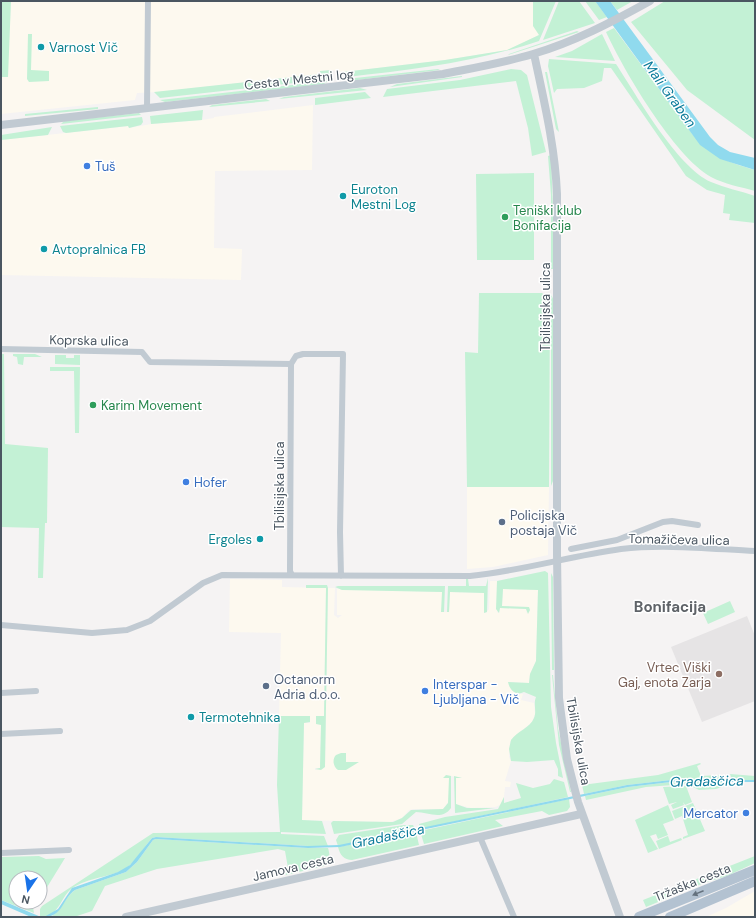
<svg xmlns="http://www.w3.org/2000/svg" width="756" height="918" font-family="'DM Sans',sans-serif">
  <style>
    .commercial { fill: #fdf9ef }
    .education { fill: #e6e4e5 }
    .green { fill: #c3f1d5 }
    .water { fill: #90daee }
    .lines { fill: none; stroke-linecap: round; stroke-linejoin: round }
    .minor { stroke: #c1cad2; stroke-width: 6 }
    .tertiary { stroke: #c1cad2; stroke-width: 8 }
    .primary { stroke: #b3c2d1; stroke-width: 10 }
    .oneway { fill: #64717d }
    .culture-dot { fill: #0f9aa8; stroke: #fff; stroke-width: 1.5 }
    .shop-dot { fill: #3f7fe0; stroke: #fff; stroke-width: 1.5 }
    .leisure-dot { fill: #2e9e5b; stroke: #fff; stroke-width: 1.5 }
    .service-dot { fill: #5c6f8a; stroke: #fff; stroke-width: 1.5 }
    .education-dot { fill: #8d6e63; stroke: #fff; stroke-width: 1.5 }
    .labels { text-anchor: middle; stroke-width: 3; stroke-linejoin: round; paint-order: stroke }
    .culture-label { font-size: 13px; fill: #0d838f; stroke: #fff; text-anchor: start }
    .street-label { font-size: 13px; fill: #4a5661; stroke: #fff }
    .shop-label { font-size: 13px; fill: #366cbe; stroke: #fff; text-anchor: start }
    .leisure-label { font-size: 13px; fill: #27864d; stroke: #fff; text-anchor: start }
    .service-label { font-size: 13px; fill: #4e5e75; stroke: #fff; text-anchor: start }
    .education-label { font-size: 13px; fill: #785e54; stroke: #fff; text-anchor: end }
    .water-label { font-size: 14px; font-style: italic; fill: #0c7c9b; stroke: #fff }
    .quarter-label { font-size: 15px; font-weight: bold; fill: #5f6368; stroke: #fff }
  </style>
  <rect width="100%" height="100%" fill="#f5f3f3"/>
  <path class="commercial" d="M11,1H533V14L539,35L508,50L445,60L343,72L331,70L321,71V74L158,92L137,93L135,100L1,114V59L8,60Z
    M313,105L312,170L215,171L214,248L242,249L241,280L1,275V140L129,126V128L151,124L202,120L214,118V117Z
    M467,487H549L548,555L493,567L467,569Z
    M230,579L282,580V587L326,588L324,716H316V724H321L320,768H315V770L325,767L328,588H335L334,615L338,618L342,615H337V589L442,592V612H449L450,592L484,593V613H486L489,609L490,581H497V612L499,613L500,608L527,609L526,614L529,607L502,606L503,588L538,589L536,661L530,674L529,683L509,682L519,694H523L521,700L534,703L535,714L532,722L513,738L510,742L509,757L511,761L505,781L511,782L510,787H505L504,797L500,805L495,807L471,808L456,804V778H462L446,775L449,778V801L443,809H414L409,810L402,818L390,822L302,820L304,723H310V716H279L281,633L229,632Z
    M755,891V917H706L726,908Z"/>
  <path class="education" d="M747,616L755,636V701L702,722L671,647Z"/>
  <path class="green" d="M1,1H11L8,77H1Z
    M533,1H556L539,41C477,62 412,70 347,77L343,72L445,60L507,50L539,35L533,26Z
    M559,1H579L595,23L543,40Z
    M585,1H595L607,17L599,20Z
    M610,1H633L617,10Z
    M665,1H755V140L687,90L631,22Z
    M614,28L693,135C715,158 725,161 755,170V191C741,187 724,184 711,177C674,156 624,71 606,32Z
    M577,31L579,32L508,55L509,54Z
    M28,34H32L31,70L49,71V81L29,82L27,79Z
    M602,34L615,61L555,57L572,51Z
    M549,59L616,64C637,96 677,167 711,182C725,188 741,191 755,196V223L729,220L730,214L723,213L725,195L707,190L686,176L611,68H604L602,81L584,88L557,89L554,93L548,66Z
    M438,69L440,70L349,81L346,79Z
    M511,69L521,70L527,75L546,152L532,156L528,128L516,81L383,97L387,89L460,80Z
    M332,70L330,79L160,98L154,92L320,74V71Z
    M545,72H547L559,132L556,129Z
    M462,76V77L390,87L397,84Z
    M328,81L324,84L165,102L160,100Z
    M360,88L367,90L279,99L284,97Z
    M365,92L371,98L315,105V98Z
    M266,99L270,101L209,107L212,105Z
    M98,107V109L25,116V114Z
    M203,110L202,120L151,124L150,116Z
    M139,113L141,115L61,124L64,121Z
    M142,117L143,122L141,125L129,128L128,126L66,133L63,132L60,126Z
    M52,127L48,135L1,140V135Z
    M551,155L553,209L554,269H551V195L548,156Z
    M534,173V260H477L476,174Z
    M479,293H542L550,300L549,487H467L465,352L478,353Z
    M551,294L554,301L553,481L551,486Z
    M1,354H4L5,444L48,448L47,523H45L43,578H38L39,528L1,527Z
    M13,354H35L42,357H24L23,365L18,364L17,357L13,356Z
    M55,355H66V358H74V355H80V365L55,364Z
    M50,367H80L79,433H75L74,371H50Z
    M545,571L548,573L551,707L556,743L563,778L558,776V769L554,760L527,762L511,761L509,749L511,740C517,731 530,728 534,718C537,711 533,704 536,697L524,692C516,696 510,691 508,682L529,683L530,674L536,661L538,590L503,589L502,606L529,607L530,610L528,614L526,609L500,608L499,613L496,609L497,581Z
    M551,573L553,577L554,670H552Z
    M488,578L487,612L484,613V593L450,592L449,612H447L448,586H466V579H468L469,586H486Z
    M306,585H327L328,588L325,767L321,770L315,769L320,768L321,725L316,724V716H324L326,588H306Z
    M338,586H445L444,612H441L442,592L342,590L335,587Z
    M730,601L735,612L708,624L703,613Z
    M552,675H553L558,728L571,792H570L559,745Z
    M279,716H310V722L304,723L302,820L322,821L326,834L281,832V834L324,836L328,846H308L156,837L152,838C142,849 136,863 123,870C107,878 84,878 70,890C60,899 58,918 40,917V909L42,906L153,833L280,832L277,785Z
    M341,753H346V762H359L346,770H338C333,767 332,759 336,755Z
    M700,763L701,764L697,766L701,776L720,775L722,780H671L627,785L584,794L582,785L658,775Z
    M730,774L755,776V780H732Z
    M446,775L451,776V808C442,821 428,812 416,812L402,824L334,834L331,823L333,821L393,822L402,818L411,810L443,809L448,803L449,778H443Z
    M454,776L462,778H456V804L467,808H495L455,813Z
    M554,779L564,782L568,797L420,829L419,824L445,817L498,809L504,797V803L521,798L516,783L533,788L550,784Z
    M671,782H723L725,786L716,789L699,790L687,784L646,787L586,800L585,796L628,787Z
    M686,786L692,802L685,805L683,802L684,805L673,809L671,805L677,802L669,804L663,787Z
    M569,799L570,807L567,811L549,815L542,811L495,820L503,826L424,844L420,831Z
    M693,803L705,831L683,839V837L688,835L682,816L675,819L672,811Z
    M668,805L674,820L663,824L668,835L658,839L656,834L650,836L658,849L648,853L635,820Z
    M404,825H413L416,830L338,846L336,840L339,835Z
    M416,832L419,845L352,860C344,860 340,855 338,847Z
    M668,836L670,842L681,838L682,840L659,849L656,841Z
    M156,839L308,848H328C330,855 331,861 324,866L286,875L284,869L288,868L285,851L278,849L157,869L105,886L92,911L74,917H51C63,909 64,898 75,890L126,872L137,862L153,840Z
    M39,856L46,859L65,858L41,897L40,878H16V902H32L34,913L1,900V857Z
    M755,856V863L727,876L704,883L646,907L643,900Z"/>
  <path class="water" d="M595,1H610L710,137L718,145L730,152L755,158V170L720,159L700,145Z
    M671,780H755V782H671L628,787L340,847L308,848L156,839L153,840L137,862L126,872L75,890C62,899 63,917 44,917L58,909L72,888L118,872L130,865L152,838L156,837L308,846L339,845L627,785Z
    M1,900L41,917H31L1,904Z"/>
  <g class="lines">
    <path class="minor" d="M147,108L148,1
      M1,349L142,352L150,362L291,364
      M571,549L617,540L663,522L672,521L698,525
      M292,575L290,571L291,364L296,356L303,354H343L340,532L341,576
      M1,625L92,633L127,630L150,621L203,583L222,575L470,576C521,571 570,556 621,549C665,544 711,549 755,551
      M1,693L36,691
      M1,734L60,731
      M480,837L514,917
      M1,853L69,850"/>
    <path class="tertiary" d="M534,54C544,101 555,146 557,194V554L559,698L567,759L578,802L620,917
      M1,125L443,74C473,68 503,63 533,54C574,42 612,22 650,1
      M126,917L581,814"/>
    <path class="primary" d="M639,917L755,870
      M670,917L755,881"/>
  </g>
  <defs><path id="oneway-solid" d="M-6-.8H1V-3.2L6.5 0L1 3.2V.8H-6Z"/></defs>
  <use class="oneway" href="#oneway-solid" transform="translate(698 893) rotate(158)"/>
  <g class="culture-dot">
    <circle cx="41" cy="47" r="4"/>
    <circle cx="343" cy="196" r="4"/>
    <circle cx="44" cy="249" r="4"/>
    <circle cx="260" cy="539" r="4"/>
    <circle cx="191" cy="717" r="4"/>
  </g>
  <g class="shop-dot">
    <circle cx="87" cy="166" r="4"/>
    <circle cx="186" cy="482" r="4"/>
    <circle cx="425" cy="691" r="4"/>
    <circle cx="746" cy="813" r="4"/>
  </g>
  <g class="leisure-dot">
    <circle cx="505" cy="217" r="4"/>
    <circle cx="93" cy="405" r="4"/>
  </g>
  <g class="service-dot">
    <circle cx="502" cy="522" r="4"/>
    <circle cx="266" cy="686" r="4"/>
  </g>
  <circle class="education-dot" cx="719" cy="674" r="4"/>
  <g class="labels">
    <g class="culture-label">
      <text x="49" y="52">Varnost Vič</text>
      <text x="351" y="194">Euroton<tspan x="351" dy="15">Mestni Log</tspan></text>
      <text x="52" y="254">Avtopralnica FB</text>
      <text x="252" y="544" text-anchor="end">Ergoles</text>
      <text x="199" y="722">Termotehnika</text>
    </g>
    <g class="street-label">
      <text transform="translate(299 79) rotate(-6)" y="5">Cesta v Mestni log</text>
      <text transform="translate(545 307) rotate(-90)" y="5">Tbilisijska ulica</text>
      <text transform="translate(89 340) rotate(1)" y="5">Koprska ulica</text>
      <text transform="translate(279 486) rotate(-90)" y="5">Tbilisijska ulica</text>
      <text transform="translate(679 539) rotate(1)" y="5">Tomažičeva ulica</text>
      <text transform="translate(579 741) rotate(80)" y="5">Tbilisijska ulica</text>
      <text transform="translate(293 867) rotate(-13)" y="5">Jamova cesta</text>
      <text transform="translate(692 882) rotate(-22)" y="5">Tržaška cesta</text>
    </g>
    <g class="shop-label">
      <text x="95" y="171">Tuš</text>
      <text x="194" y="487">Hofer</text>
      <text x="433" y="689">Interspar -<tspan x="433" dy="15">Ljubljana - Vič</tspan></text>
      <text x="738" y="818" text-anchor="end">Mercator</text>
    </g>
    <g class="leisure-label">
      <text x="513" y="215">Teniški klub<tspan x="513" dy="15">Bonifacija</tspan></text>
      <text x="101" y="410">Karim Movement</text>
    </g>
    <g class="service-label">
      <text x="510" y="520">Policijska<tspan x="510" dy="15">postaja Vič</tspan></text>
      <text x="274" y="684">Octanorm<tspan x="274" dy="15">Adria d.o.o.</tspan></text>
    </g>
    <g class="education-label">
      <text x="711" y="672">Vrtec Viški<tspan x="711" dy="15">Gaj, enota Zarja</tspan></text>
    </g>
    <g class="water-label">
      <text transform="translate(670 94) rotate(54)" y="5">Mali Graben</text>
      <text transform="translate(707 781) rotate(-1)" y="5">Gradaščica</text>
      <text transform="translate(388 836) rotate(-12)" y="5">Gradaščica</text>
    </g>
    <g class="quarter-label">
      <text x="670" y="612">Bonifacija</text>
    </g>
  </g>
  <rect width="756" height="918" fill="none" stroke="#4a5661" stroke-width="4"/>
  <g transform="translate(28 890) rotate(193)"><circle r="19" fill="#ffffff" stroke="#b7bbc0"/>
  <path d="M0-3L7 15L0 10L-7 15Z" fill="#1a73e8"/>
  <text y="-6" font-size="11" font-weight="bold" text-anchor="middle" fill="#4a5661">N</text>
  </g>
</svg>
